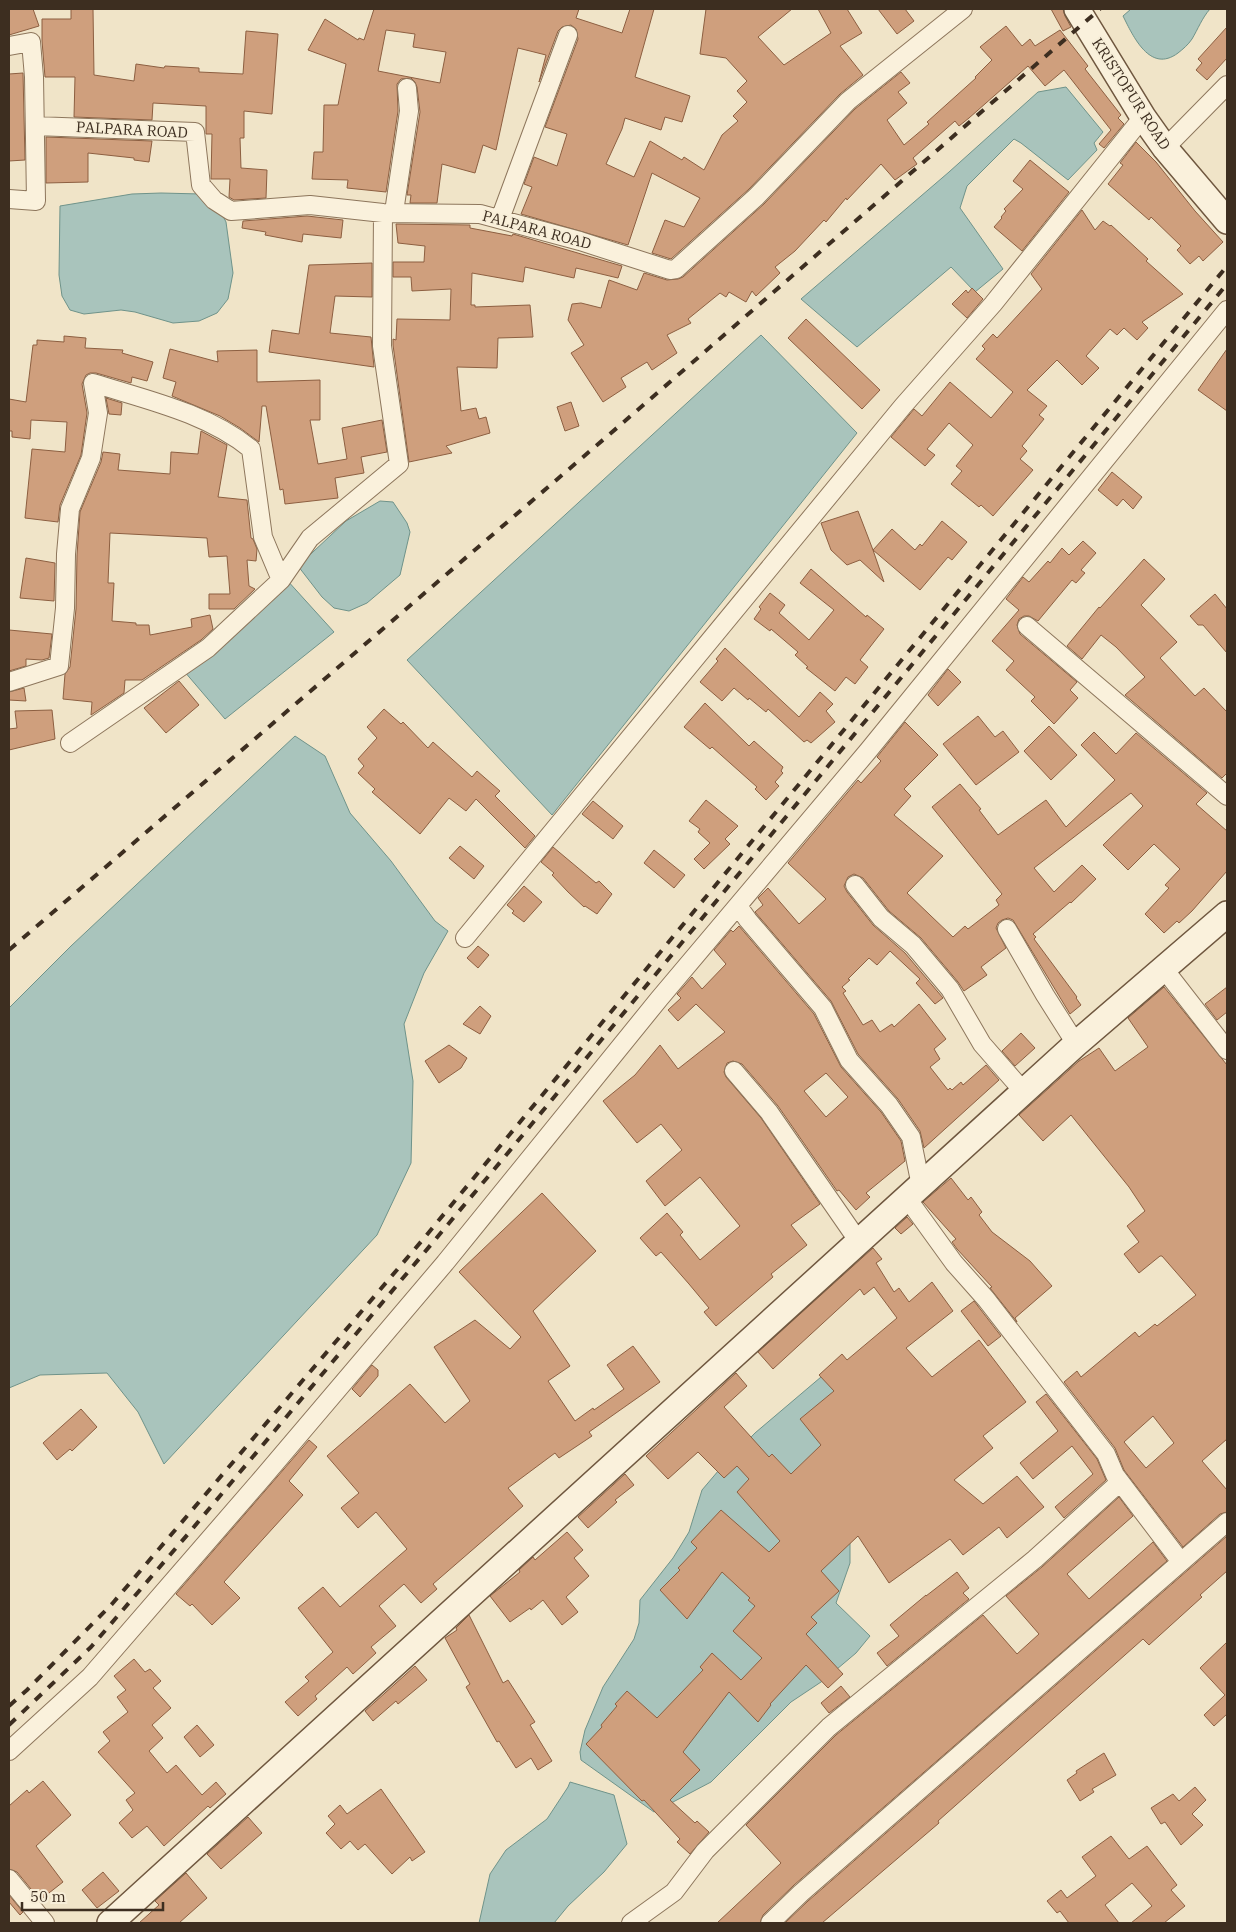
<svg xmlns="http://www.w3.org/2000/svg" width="1236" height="1932" font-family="'IBM Plex Serif',serif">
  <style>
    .water { fill: #a9c4bc; stroke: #6f938a }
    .building { fill: #cf9f7d; stroke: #8d5f41; fill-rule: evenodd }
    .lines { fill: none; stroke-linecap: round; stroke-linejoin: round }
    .street-casing { stroke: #8d765c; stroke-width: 20 }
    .secondary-casing { stroke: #6f573f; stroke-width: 28 }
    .street { stroke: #faf1dc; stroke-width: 18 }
    .secondary { stroke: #faf1dc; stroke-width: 25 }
    .rail { stroke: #3d2e20; stroke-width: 4; stroke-dasharray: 9 9; stroke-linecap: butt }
    .labels { text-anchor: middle; stroke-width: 4; stroke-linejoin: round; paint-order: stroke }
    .street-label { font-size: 15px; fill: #3d2e20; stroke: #f7eed8 }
  </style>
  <rect width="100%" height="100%" fill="#f0e4c8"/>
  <path class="water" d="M1131,9H1210C1202,18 1198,29 1192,39C1188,45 1183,49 1178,53C1150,74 1133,36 1123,16Z
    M1066,87L1103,132L1094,143L1097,150L1068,180L1021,143L1014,139L967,186L960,208L1003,269L975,292L951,267L857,347L801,299L949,172L1038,92Z
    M161,193L201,194L223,216L226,222L233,273L228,299L217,313L199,321L173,323L135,312L121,310L84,314L70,310L62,296L59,275L60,206L132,194Z
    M761,335L857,433L552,815L407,660Z
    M380,501L393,502L407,523L410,532L400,575L367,603L349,611L334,608L322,597L298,566L346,521Z
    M286,579L334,632L225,719L184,671Z
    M295,736L325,756L350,813L391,861L435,921L448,931L424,973L404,1024L413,1081L411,1163L377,1235L164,1464L138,1412L107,1373L40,1375L9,1388V1008L71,946Z
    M837,1371L850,1531V1563L836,1603L870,1636L856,1653L824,1680L791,1702L711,1782L654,1812L581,1760L580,1752L585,1730L603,1687L634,1639L639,1623L640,1600L673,1558L689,1532L702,1490L719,1470L755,1433L821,1377Z
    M570,1782L614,1795L627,1844L604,1872L568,1906L554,1923H479L490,1874L506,1850L547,1819L568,1787Z"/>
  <path class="building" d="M9,9H33L39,26L9,35Z
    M71,9H93L94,75L134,81L136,64L164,68L165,66L199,68V72L243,74L246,31L278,34L272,114L244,111V138H240L241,168L267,170L266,198L234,200L229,197L230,179H211L212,134H206V106L153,103L152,120L74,117L75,77H45L42,41V19H71Z
    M374,9H579L576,18L622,33L630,9H654L635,77L690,96L682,122L665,117L661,130L625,118L622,129L606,164L634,177L650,141L682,160L684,157L704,170L722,135L738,121L733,116L747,102L737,91L747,81L726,58L700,54L706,9H792L758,37L784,65L831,33L818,9H847L862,33L840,46L863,75L840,94L749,189L671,259L652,253L665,220L684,227L700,198L652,173L628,245L521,214L532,187L524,184L534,157L557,166L567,134L545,127L578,39L576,29L571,25L562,27L558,31L539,82L546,55L518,48L496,150L483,145L475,173L442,164L437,203H410L411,195H407L420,112L417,87L415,82L411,78L401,79L397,84L398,111L386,192L347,188L348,180L312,179L314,152H323L324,105H338L346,64L308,50L325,19L358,40L359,38L364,40ZM386,30L415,34L413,47L446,52L440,83L378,71Z
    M878,9H905L914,21L897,34Z
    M1051,9H1063L1065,16L1071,27L1063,31Z
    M1006,26L1022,46L1030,39L1035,46L1060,30L1088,66L1085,69L1121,115L1118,118L1124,124L1104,148L1099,144L1111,130L1064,70L1045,86L1028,66L969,118L959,126L955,121L913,158L917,164L895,180L881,164L847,200L846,198L826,222L824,220L795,251L775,267L780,273L756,296L752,291L746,302L729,292L726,297L720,293L688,319L691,323L667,335L677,353L652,370L647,362L621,378L626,387L603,402L571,353L584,345L568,320L572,304L581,303L601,308L609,280L637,290L644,273L667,280L678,279L683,277L764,204L855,109L901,72L910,83L898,92L907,103L887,120L904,145L929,124L927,122L976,78L975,77L992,60L980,47Z
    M1227,27V58L1207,80L1196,70L1202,63L1198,59Z
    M23,73L25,160L9,161V74Z
    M46,137L152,141L149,162L134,160V158L88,153V182L46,183Z
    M1136,142L1156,162L1195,211L1223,242L1203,261L1199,256L1190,264L1177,250L1181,246L1151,217L1149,220L1108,184L1123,165L1120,163Z
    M1030,160L1069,192L1022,251L994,227L1002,218L1001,217L1006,211L1004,209L1023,189L1013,181Z
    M1082,210L1095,230L1103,221L1110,226L1111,225L1148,259L1146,261L1183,294L1142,322L1148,328L1137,340L1124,328L1117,335L1110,329L1086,356L1099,368L1082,385L1057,360L1027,390L1047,406L1039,415L1044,419L1022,446L1027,451L1020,459L1033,470L993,516L981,505L979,507L951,484L962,471L956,466L973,445L949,423L927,449L935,455L925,466L891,437L914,409L922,416L950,382L991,418L1013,392L976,359L985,349L982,346L993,334L997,338L1042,289L1031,274Z
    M307,216L343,220L341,238L303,234L302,242L265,235L266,232L242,228L243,221Z
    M396,224L470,225V228L512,236L513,234L622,266L618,278L576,268L574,278L525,267L523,282L472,273L471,305H475V307L530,305L533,337L498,338L497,368L457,367L461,411L476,408L479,419L486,417L490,433L446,446L452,453L409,462L393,345V339L396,340L397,319L450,320L451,289L412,291L411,277H393V262H424L425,246L398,243Z
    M372,263V297L335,296L330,333L371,337L374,367L269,352L272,330L299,334L309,265Z
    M972,288L983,299L967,318L952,304L966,290L968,293Z
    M806,319L880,390L862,409L788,338Z
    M64,336L86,338L85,348L123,350L122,353L153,362L147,381L132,377L131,383L96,373H90L86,375L82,384L87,413L81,455L60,505L58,522L25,518L32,449L65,452L67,422L31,420L30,439L12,437V431H9V399L26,402L33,345H37V340L64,342Z
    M170,349L218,362L217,351L257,350V382L320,380V420H310L318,464L347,459L342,428L382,420L387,452L361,457L364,473L335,478L338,498L285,504L283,489L280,490L266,406H262L259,442L240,428L220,416L172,396L176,382L163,378Z
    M1227,349V411L1198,390Z
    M106,398L122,403L121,415L109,414Z
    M571,402L579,426L565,431L557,407Z
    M201,431L227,445L218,497L247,500L251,538L253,539L257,549L256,561L247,560L249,586L255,589L234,609H209V594H230L227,556L209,557L207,538L110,533L108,583H114L112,621L136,623V625H149L150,635L192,627L191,619L210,615L213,629L201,640L142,680H125L124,693L91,715L92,702L63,699L65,674L70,667L76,609L77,555L80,512L101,462L103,452L120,454L118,470L170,474L171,452L198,454Z
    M1112,472L1142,497L1133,509L1123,499L1117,506L1098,490Z
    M858,511L873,550L892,529L915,550L920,544L922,546L942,521L967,542L952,560L948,557L920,590L873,550L884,582L860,560L847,565L831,550L821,523Z
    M1083,541L1096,553L1081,570L1085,573L1076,583L1072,580L1038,621L1029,616H1024L1019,619L1017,625L1020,634L1077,682L1070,690L1078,698L1054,724L1031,701L1035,697L1006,670L1014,661L992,641L1019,610L1006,599L1023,577L1029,582L1048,561L1050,563L1062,548L1069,555Z
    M26,558L55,563L54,601L20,598Z
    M1144,559L1165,579L1141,605L1177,642L1160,658L1195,696L1204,688L1227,712V773L1222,778L1125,695L1145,677L1116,647L1101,635L1082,659L1067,646L1099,607L1100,608Z
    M811,569L866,617L867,615L884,629L860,660L868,667L855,684L846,677L835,691L806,668L808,667L795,655L798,652L771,629L770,631L754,619L761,609L759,607L770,593L785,605L779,613L809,640L834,610L800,583Z
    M1215,594L1227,609V653L1203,625H1198L1190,616Z
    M9,630L52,634L49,658L42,660L26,659V666L9,671Z
    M725,648L799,717L820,692L833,704L826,711L835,722L811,743L807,740L804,742L768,709L766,712L749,698L748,700L734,688L722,701L700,682L718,661L716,659Z
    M948,669L961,682L938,706L928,695Z
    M179,681L199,705L166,733L144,708Z
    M24,688L26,701L9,700V692Z
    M705,703L749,746L754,741L783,767L781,771L783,773L775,782L779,786L766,800L755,789L757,787L712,747L710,749L684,727Z
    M384,709L401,724L403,722L428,748L433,742L472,777L477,771L500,791L495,796L535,836L525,848L476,799L466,811L449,798L420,834L372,792L375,789L358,773L364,766L358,759L377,738L367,727Z
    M52,710L55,739L9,750V729L17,728L15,711Z
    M978,716L995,737L1003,731L1019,752L976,785L943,744Z
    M905,722L938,755L904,789L911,796L894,815L943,856L907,893L953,937L965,926L968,929L999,905L996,900L1002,894L932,807L960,784L981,809L979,810L998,835L1046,800L1066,827L1115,780L1081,745L1094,732L1116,754L1136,733L1207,793L1196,804L1227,831V871L1192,911L1179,923L1177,921L1164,933L1145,914L1169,888L1165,885L1180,869L1154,844L1128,870L1103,845L1143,806L1131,793L1034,868L1054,892L1082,865L1096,879L1071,903L1070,902L1033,934L1036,937L1034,939L1077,997L1076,998L1081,1005L1070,1014L1013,920L1008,918L1002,920L998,923L996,928L1006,948L981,967L987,975L964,991L958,982L921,938L889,911L863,878L854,874L848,877L844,886L847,892L873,925L905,953L943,998L935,1004L916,983L920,979L890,951L877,965L869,958L848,979L850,980L842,987L846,991L843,993L863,1025L872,1020L880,1032L892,1024L894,1027L919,1004L946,1039L934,1049L940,1059L930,1067L948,1090L950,1088L952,1090L961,1082L963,1085L986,1065L999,1080L924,1148L920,1131L898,1099L858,1054L831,1001L755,912L763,905L758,898L768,888L799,924L826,899L788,863L858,780L861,783L881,761L877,757Z
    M1049,726L1077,755L1051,780L1024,751Z
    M706,800L738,826L725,839L730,844L704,869L694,859L710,843L698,832L700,829L689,821Z
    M593,801L623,826L613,839L582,814Z
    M460,846L484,866L474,879L449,858Z
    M553,847L596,883L599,881L612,894L597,914L585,906L584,907L568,892L552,875L554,873L541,862Z
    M654,850L685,875L674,888L644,863Z
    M524,886L542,902L524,922L512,913L514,911L507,905Z
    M739,926L814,1014L841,1067L881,1112L901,1141L905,1161L866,1193L870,1197L856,1210L839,1190L837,1191L778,1106L742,1064L733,1061L727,1063L724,1072L726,1077L761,1118L820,1204L791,1225L807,1245L771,1274L773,1277L716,1326L704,1312L709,1308L689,1284L661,1252L656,1256L640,1238L667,1213L683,1232L680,1235L700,1260L740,1226L700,1177L665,1206L646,1181L682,1150L661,1124L637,1143L603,1101L635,1075L660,1045L678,1069L725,1032L696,1004L678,1021L668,1010L681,998L677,994L692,977L702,989L726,964L714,950L731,930L733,932ZM826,1073L848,1097L826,1117L804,1091Z
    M478,946L489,955L478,968L467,958Z
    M1164,987L1227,1065V1439L1202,1461L1227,1490V1512L1220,1514L1183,1547L1124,1470L1115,1448L1064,1382L1077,1371L1081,1377L1135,1332L1139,1337L1155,1324L1157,1326L1196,1295L1162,1256H1160L1139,1273L1124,1254L1139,1242L1127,1226L1145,1211L1129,1187L1071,1115L1043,1141L1019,1115L1079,1061L1099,1048L1115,1071L1148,1047L1128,1018ZM1153,1416L1174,1443L1146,1468L1124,1442Z
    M1227,987V1012L1217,1020L1205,1004Z
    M480,1006L491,1016L480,1034L463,1024Z
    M1021,1033L1035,1048L1015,1066L1002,1051Z
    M449,1045L467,1058L461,1068L439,1083L425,1061Z
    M951,1178L968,1200L971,1197L982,1212L979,1215L992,1232L1030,1261L1052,1286L1015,1318L1017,1322L990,1288L992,1287L957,1249L952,1242L956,1239L923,1202Z
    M542,1193L596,1251L533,1311L570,1366L548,1381L575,1421L593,1408L594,1410L624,1389L607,1365L633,1346L660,1382L589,1432L592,1436L559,1458L555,1453L508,1488L523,1506L433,1584L437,1589L421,1603L404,1584L379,1606L396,1626L371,1647L376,1653L363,1665L353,1674L347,1667L315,1696L317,1699L298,1716L285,1702L309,1681L305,1677L333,1652L298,1608L323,1587L340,1607L407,1549L376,1512L358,1528L341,1508L359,1493L327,1456L410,1384L445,1423L470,1401L434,1347L475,1320L510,1349L521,1337L459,1272Z
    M907,1217L913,1224L901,1234L895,1228Z
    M873,1248L882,1259L876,1263L894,1292L899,1288L909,1302L932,1282L953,1311L906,1348L932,1377L979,1340L1026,1402L983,1436L993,1448L954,1480L983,1504L1017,1476L1044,1507L1007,1538L999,1527L963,1555L950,1539L889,1583L858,1536L821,1571L839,1591L811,1617L817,1623L806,1634L843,1674L828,1688L806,1665L770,1704L771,1705L758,1722L729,1692L683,1752L700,1770L670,1800L695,1823L697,1821L709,1832L690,1854L677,1842L680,1839L644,1800L642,1801L586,1744L602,1727L601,1725L617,1706L615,1704L627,1691L657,1718L703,1670L700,1667L712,1653L741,1680L762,1658L733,1631L755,1606L748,1600L750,1598L722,1572L687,1619L660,1590L680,1570L678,1568L697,1548L691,1542L721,1510L769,1552L780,1541L737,1492L749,1479L737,1466L724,1478L698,1452L668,1479L646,1456L736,1373L747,1386L724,1407L769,1457L772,1454L791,1474L821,1445L800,1419L834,1391L819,1375L842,1354L847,1360L897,1318L874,1287L864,1295L860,1289L773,1369L758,1352Z
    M974,1301L1001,1336L988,1346L961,1311Z
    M372,1365L378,1370V1376L360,1397L352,1389Z
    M1046,1394L1097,1459L1106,1480L1064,1518L1055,1507L1093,1474L1072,1446L1033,1479L1020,1463L1058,1431L1036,1402Z
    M81,1409L97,1427L72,1451L70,1449L57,1460L43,1443Z
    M309,1440L317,1447L289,1481L303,1495L224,1582L240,1598L212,1625L192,1604L190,1606L176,1594Z
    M625,1474L634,1485L615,1500L617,1502L588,1528L578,1517Z
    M1119,1497L1133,1516L1067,1574L1089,1599L1153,1542L1167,1561L794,1885L763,1915L760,1923H717L781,1863L746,1825L836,1735L983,1615L1017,1654L1039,1634L1006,1596L1042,1567Z
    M567,1532L583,1550L574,1558L589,1576L566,1597L578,1612L562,1625L543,1600L531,1610L530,1608L510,1622L490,1596L520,1572L519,1570L533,1557L535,1560Z
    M1227,1536V1571L1200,1595L1202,1597L1149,1645L1143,1639L938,1821L939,1823L822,1923H785L808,1901Z
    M957,1572L969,1588L963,1593L969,1599L887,1666L877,1653L899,1636L890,1625L926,1595V1596Z
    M469,1615L503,1683L508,1680L535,1722L530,1725L552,1761L538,1770L531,1758L516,1768L499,1741L497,1742L466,1687L470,1684L445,1638L457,1630L456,1628Z
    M1227,1642V1714L1214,1726L1204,1715L1225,1695L1200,1668Z
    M134,1659L145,1672L150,1669L161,1681L153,1688L171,1708L152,1725L163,1738L149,1751L167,1773L176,1765L202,1795L216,1782L226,1794L210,1808L208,1806L164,1846L147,1826L132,1838L119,1823L133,1810L126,1800L135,1793L98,1752L110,1741L103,1732L128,1712L117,1697L126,1690L114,1676Z
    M415,1666L427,1680L398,1704L396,1701L373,1721L365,1711Z
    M841,1686L850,1697L829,1713L821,1703Z
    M197,1725L214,1745L200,1757L184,1737Z
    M1104,1753L1116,1775L1092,1789L1094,1792L1080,1801L1067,1780L1077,1773L1076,1771Z
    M43,1781L71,1815L36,1846L63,1882L40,1900L17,1872L9,1869V1806L27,1790L29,1793Z
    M1195,1787L1206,1800L1192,1814L1203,1825L1181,1845L1165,1822L1161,1824L1151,1808L1173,1794L1179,1801Z
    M381,1789L425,1852L412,1861L410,1857L392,1874L365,1844L358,1850L350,1841L341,1849L326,1833L335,1824L328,1816L340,1805L347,1814Z
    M248,1817L262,1833L221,1869L207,1854Z
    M1111,1836L1129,1859L1147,1846L1177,1885L1171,1890L1185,1906L1164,1923H1131L1152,1906L1132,1883L1105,1905L1119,1923H1069L1060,1911L1057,1913L1047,1901L1061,1890L1067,1898L1096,1876L1082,1857Z
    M103,1872L119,1891L97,1908L82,1890Z
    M186,1873L207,1898L179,1923H139L159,1905L155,1901Z
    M9,1895L23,1912L20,1915L9,1902Z"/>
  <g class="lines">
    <g class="street-casing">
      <path id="street" d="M9,46L31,42L34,77L36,201L9,199
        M35,126L195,132L201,185L214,200L231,211L310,205L383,213L480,214L580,241L670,270L676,269L756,197L848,101L963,9
        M1165,148L1227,85
        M394,212L409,111L407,88
        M500,219L568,35
        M1027,626L1227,796
        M9,682L59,666L65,608L66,554L70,509L91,458L98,413L93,383C147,400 207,413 251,449L263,537L281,580
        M70,743L208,648L281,580L310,538L399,464L382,346L383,213
        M855,885L881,918L913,945L950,989L982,1044L1024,1092
        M738,906L748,920L823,1008L849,1060L889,1105L911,1137L921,1186
        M1007,929L1045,995L1076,1044
        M465,938L903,406L993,304L1143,117
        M1164,969L1227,1050
        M734,1071L769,1112L859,1242
        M907,1198L954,1263L986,1299L1106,1454L1115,1475L1181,1562
        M9,1751L90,1677L259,1482L445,1263L659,999L868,751L1227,310
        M9,1879L45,1923
        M631,1923L674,1892L705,1851L829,1727L1035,1559L1120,1482
        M770,1923L801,1893L1227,1522"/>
    </g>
    <g class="secondary-casing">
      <path id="secondary" d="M1077,9L1143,117L1165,148L1227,221
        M110,1923L1076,1044L1227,914"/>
    </g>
    <use href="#street" class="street"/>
    <use href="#secondary" class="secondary"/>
    <path class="rail" d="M9,950L618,427L1100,9
      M9,1706L27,1690L112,1604L425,1237L1227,266
      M9,1725L91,1647L188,1534L502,1160L1227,284"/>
  </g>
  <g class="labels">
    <g class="street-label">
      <text transform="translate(1131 94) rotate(57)" y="5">KRISTOPUR ROAD</text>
      <text transform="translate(132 130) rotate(3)" y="5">PALPARA ROAD</text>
      <text transform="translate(537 230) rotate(15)" y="5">PALPARA ROAD</text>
    </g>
  </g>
  <rect width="1236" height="1932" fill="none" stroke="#3d2e20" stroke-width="20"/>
  <path d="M22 1902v8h141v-8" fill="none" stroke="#3d2e20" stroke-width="2.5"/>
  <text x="30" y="1902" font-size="15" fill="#3d2e20" stroke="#f7eed8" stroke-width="4" paint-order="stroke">50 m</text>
</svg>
